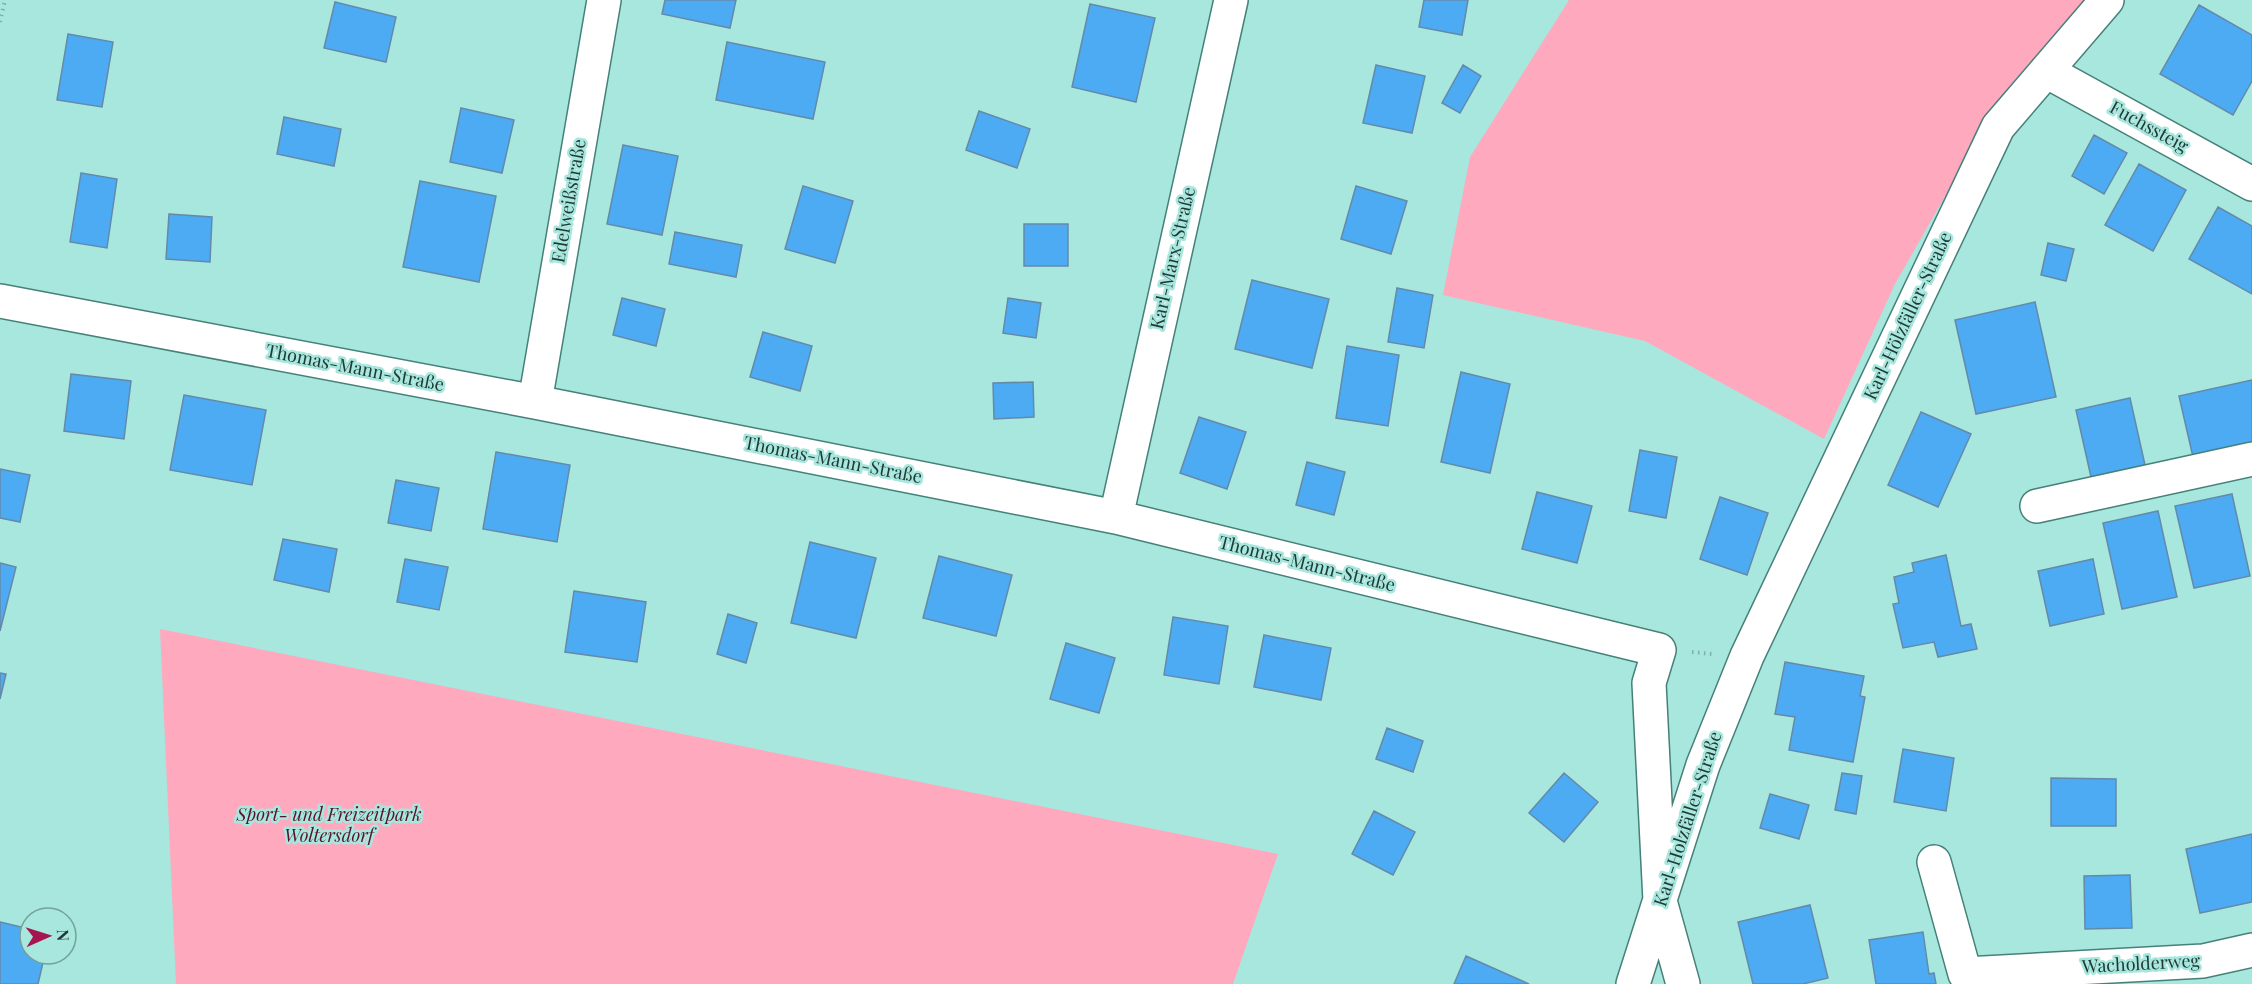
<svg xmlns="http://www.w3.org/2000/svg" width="2252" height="984" font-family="'Playfair Display',serif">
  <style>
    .green { fill: #ffa9be }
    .building { fill: #4cabf2; stroke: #648aaa; stroke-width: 1.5 }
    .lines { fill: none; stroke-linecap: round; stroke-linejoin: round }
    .minor-casing { stroke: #458179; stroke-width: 36 }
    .path { stroke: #7db1a9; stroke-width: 4; stroke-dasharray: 1.5 4.5; stroke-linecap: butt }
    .minor { stroke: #fff; stroke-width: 33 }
    .labels { text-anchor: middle; stroke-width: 5; stroke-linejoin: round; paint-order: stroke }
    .street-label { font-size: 18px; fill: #203a36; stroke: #a8e7dd }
    .park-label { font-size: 18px; font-style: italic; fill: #57142b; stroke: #a8e7dd }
  </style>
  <rect width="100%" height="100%" fill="#a8e7dd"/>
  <path class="green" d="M1569,0H2088L1989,119L1895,284L1824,439L1645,341L1443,295L1470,157Z
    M160,629L1278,854L1233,984H176Z"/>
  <path class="building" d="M665,0H736L730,28L662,14Z
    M1424,0H1468L1462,35L1419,27Z
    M335,2L396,17L386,62L324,48Z
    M1090,4L1155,18L1136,102L1072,87Z
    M2199,5L2252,35V81L2233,115L2160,74Z
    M68,34L113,42L102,107L57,100Z
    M727,42L825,62L813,119L716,100Z
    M1376,65L1425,76L1412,133L1363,123Z
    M1463,65L1481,76L1460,113L1442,103Z
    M461,108L514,120L502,173L450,162Z
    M979,111L1030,129L1017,168L966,150Z
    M284,117L341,129L334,166L277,154Z
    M2094,135L2127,153L2104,194L2072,176Z
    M623,145L678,156L662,235L607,224Z
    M2139,164L2186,190L2153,251L2105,225Z
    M81,173L117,179L107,248L70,242Z
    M420,181L496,196L479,282L403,267Z
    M803,186L853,201L835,263L785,249Z
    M1356,186L1407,201L1391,254L1341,239Z
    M2218,207L2252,226V294L2189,259Z
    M169,214L212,217L210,262L166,259Z
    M1024,224H1068V266H1024Z
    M675,232L742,245L736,277L669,264Z
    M2048,243L2074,249L2066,281L2041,275Z
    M1252,280L1329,299L1312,368L1235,349Z
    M1397,288L1433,295L1424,348L1388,342Z
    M622,298L665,309L656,346L613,335Z
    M1008,298L1041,303L1036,338L1003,333Z
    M2035,302L2056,397L1976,414L1955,320Z
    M763,332L812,346L800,391L750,377Z
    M1347,346L1399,355L1388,426L1336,418Z
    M1461,372L1510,384L1490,473L1441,462Z
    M71,374L131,381L124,439L64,431Z
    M2252,380V443L2193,457L2179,396Z
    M1033,382L1034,417L994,419L993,383Z
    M184,395L266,410L252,485L170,470Z
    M2130,398L2145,465L2091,477L2076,410Z
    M1921,412L1971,434L1938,507L1888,485Z
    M1199,417L1246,432L1227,489L1180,473Z
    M1640,450L1677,457L1666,518L1629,511Z
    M496,452L570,465L557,542L483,529Z
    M1307,462L1345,472L1334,515L1296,505Z
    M0,469L30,475L20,522L0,518Z
    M396,480L439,488L431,531L388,523Z
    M1537,492L1592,506L1577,563L1522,549Z
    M2232,494L2250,576L2194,588L2175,506Z
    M1720,497L1768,513L1747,575L1700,559Z
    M2158,511L2177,597L2122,609L2103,523Z
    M283,539L337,549L329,592L274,580Z
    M810,542L876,558L856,638L791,623Z
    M1946,555L1961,626L1971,624L1977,649L1938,657L1934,642L1903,648L1893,604L1899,603L1894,577L1914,572L1912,563Z
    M939,556L1012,575L996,636L923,618Z
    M405,559L448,567L439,610L397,602Z
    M2093,559L2104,614L2050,626L2038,571Z
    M0,563L16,567L0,631Z
    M574,591L646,602L637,662L565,652Z
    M728,614L757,623L746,663L717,654Z
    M1173,617L1228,626L1219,684L1164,675Z
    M1264,635L1331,648L1321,700L1254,687Z
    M1066,643L1115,658L1099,713L1050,699Z
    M1785,662L1864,676L1860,696L1865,697L1853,762L1789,750L1795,717L1775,714Z
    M0,673L6,674L0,699Z
    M1387,728L1423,741L1413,772L1376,759Z
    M1903,749L1954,758L1946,811L1894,802Z
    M1564,773L1598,802L1564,842L1529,813Z
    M1842,773L1862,776L1856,814L1835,810Z
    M2051,778L2116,779V826H2051Z
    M1770,794L1809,805L1799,839L1760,828Z
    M1374,811L1415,832L1393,875L1352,854Z
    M2252,834V902L2200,913L2186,849Z
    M2130,875L2132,928L2085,929L2084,876Z
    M1810,905L1828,978L1803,984H1753L1738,922Z
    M0,922L30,929V954H45L38,984H0Z
    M1923,932L1929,974L1934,973L1936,984H1876L1869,940Z
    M1466,956L1529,984H1454Z"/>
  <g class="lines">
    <g class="minor-casing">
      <path id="minor" d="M2046,71L2252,184
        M0,301L535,402L1116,517L1659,650L1649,683L1660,901L1683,984
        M535,402L604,0
        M2037,506L2252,459
        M1116,517L1231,0
        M1934,862L1965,974L2203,961L2252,950
        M1633,984L1703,765L1747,656L1998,127L2107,0"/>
    </g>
    <path class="path" d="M0,22L5,0
      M1692,652L1712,654"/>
    <use href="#minor" class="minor"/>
  </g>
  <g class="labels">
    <g class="street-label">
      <text transform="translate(2149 127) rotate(29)" y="6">Fuchssteig</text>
      <text transform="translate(569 201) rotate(-80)" y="6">Edelweißstraße</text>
      <text transform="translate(1173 258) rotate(-77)" y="6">Karl-Marx-Straße</text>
      <text transform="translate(1908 316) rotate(-65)" y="6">Karl-Hölzfäller-Straße</text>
      <text transform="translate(355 368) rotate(11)" y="6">Thomas-Mann-Straße</text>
      <text transform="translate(833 460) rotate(11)" y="6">Thomas-Mann-Straße</text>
      <text transform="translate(1307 564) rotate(14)" y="6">Thomas-Mann-Straße</text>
      <text transform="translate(1688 819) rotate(-72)" y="6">Karl-Holzfäller-Straße</text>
      <text transform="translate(2141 964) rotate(-3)" y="6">Wacholderweg</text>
    </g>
    <g class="park-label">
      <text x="329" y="821">Sport- und Freizeitpark<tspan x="329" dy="21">Woltersdorf</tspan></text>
    </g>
  </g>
  <g transform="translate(48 936) rotate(87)"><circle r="28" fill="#a8e7dd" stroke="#72a29a" stroke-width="1.5"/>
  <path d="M0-4.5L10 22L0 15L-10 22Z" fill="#a71551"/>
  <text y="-9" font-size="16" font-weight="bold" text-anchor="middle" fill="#203a36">N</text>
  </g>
</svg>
